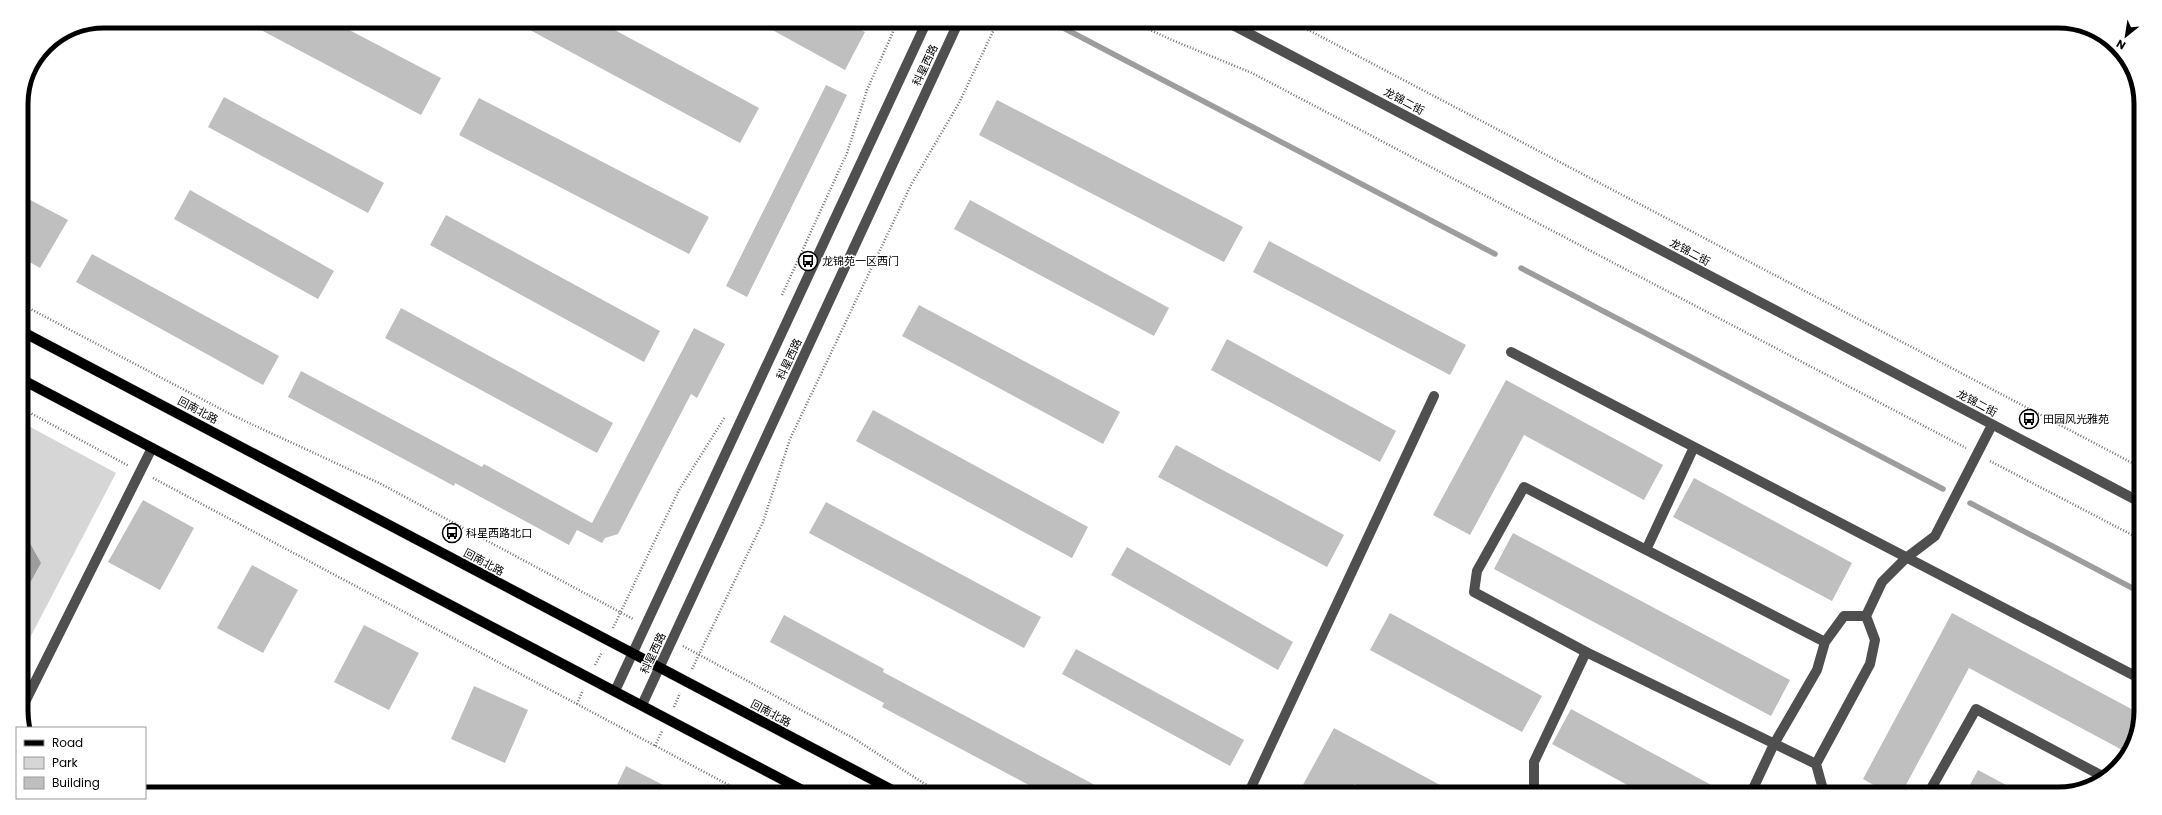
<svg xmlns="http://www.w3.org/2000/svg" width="2162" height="815" font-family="Poppins,'Noto Sans SC',sans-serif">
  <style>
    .green { fill: #d6d6d6 }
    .water { fill: #9d9d9d }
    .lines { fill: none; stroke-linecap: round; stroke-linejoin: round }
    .stream { stroke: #9d9d9d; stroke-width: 5.5 }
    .building { fill: #bfbfbf }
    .major-casing { stroke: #dbdbdb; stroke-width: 11 }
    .path { stroke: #717171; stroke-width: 2.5; stroke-dasharray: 1 2; stroke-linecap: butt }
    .minor { stroke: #4f4f4f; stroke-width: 10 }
    .major { stroke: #000; stroke-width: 10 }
    .labels { text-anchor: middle; stroke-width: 3; stroke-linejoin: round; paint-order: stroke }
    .street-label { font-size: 11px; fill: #000; stroke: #fff }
    .poi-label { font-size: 11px; fill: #000; stroke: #fff; text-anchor: start }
    .rim { fill: none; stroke: #000; stroke-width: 5 }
  </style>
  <rect width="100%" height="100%" fill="#fff"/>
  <path class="green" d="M21,422L116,473L21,655Z"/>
  <path class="water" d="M27,538L41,563L21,599V539Z"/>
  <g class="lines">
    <path class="stream" d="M1054,23L1495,254
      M1521,268L1943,489
      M1970,503L2138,591"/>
  </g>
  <path class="building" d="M244,21L334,22L441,78L421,115Z
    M515,22H600L759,108L740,143Z
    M758,22L847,23L865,32L845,70Z
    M826,85L847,95L747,297L726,286Z
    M224,97L384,183L368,213L208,127Z
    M479,98L709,217L689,254L459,135Z
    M997,100L1243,227L1224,262L979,135Z
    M190,190L334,271L318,299L174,219Z
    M21,195L68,220L40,268L21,257Z
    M970,200L1169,308L1154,336L954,229Z
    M446,215L660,331L644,362L430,245Z
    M1269,241L1466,345L1450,375L1253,272Z
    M92,254L279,356L263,385L76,282Z
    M919,305L1120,412L1103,444L902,336Z
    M401,308L613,423L597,453L385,338Z
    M694,328L725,344L697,398L691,394L618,534L605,538L602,543L577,530L569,545L455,483L454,486L288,397L301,371L482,467L484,464L592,523Z
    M1227,339L1396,431L1380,462L1211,370Z
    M1506,380L1663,465L1644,500L1524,435L1470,535L1433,515Z
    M873,410L1088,527L1072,558L856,441Z
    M1176,445L1344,535L1327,567L1158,477Z
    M1694,478L1852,563L1832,601L1673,517Z
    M143,500L194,528L160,590L108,562Z
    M826,502L1041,617L1024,648L809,533Z
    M1513,533L1790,680L1771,716L1494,569Z
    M1127,547L1293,642L1278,670L1111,575Z
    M252,565L298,590L263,653L217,628Z
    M1390,613L1542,696L1522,732L1370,650Z
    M1952,613L2137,712V738L2126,752L1969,668L1901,794H1889L1863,779Z
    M784,615L884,669L883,672L1108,792H1042L882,707L884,703L770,642Z
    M364,625L419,653L389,710L334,682Z
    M1076,649L1244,740L1230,766L1062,674Z
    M474,686L528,710L505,763L451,739Z
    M1571,709L1726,793H1642L1552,744Z
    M1334,728L1455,793L1371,792L1354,784L1350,792H1299Z
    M626,766L675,791H614Z
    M1978,770L2023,794H1965Z"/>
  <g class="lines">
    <g class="major-casing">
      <path id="major" d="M21,331L894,791
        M21,379L804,791"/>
    </g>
    <path class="path" d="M1135,23L1172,40L1252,73L1966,448
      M1297,24L2138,466
      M782,295L847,153L867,90L897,23
      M21,304L234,416L381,484L633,619
      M21,408L129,466
      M1990,461L2138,538
      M153,478L740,791
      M443,528L461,538
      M613,628L679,490L725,417
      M683,646L853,738L936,791
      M595,665L602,652
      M692,669L763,522L790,439L911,185L959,103L997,23
      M577,704L583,690
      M674,707L680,693
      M655,746L662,731"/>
    <path class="minor" d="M1231,24L2138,501
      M1511,352L2137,677
      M1646,550L1694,447
      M615,691L926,23
      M642,705L958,23
      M21,710L152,448
      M1816,764L1586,652L1474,592L1477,571L1524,487L1825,642
      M1249,792L1434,396
      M1531,793L1534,788V762L1586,652
      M1751,793L1774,744L1817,670L1825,642L1844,616H1866
      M1824,793L1816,764L1870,664L1875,640L1866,616L1882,582L1906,558L1935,536L1992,425
      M1928,794L1976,709L2106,778"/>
    <use href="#major" class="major"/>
  </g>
  <defs>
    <g id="bus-ring" transform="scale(1)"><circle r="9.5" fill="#fff" stroke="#000" stroke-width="1.5"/><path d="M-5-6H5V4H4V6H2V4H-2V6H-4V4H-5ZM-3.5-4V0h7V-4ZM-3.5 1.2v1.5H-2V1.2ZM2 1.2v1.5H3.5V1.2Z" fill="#000"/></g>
  </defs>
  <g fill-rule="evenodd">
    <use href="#bus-ring" x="808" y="261"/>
    <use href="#bus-ring" x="2029" y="419"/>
    <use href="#bus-ring" x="452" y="533"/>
  </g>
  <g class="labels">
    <g class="street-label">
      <text transform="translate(925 65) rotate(-65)" y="4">科星西路</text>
      <text transform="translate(1404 101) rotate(28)" y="4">龙锦二街</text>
      <text transform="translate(1690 252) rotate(28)" y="4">龙锦二街</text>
      <text transform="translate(789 359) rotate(-65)" y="4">科星西路</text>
      <text transform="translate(1977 403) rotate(28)" y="4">龙锦二街</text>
      <text transform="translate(198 410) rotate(28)" y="4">回南北路</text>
      <text transform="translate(484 562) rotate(28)" y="4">回南北路</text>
      <text transform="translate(653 653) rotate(-65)" y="4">科星西路</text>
      <text transform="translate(771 713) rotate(28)" y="4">回南北路</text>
    </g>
    <g class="poi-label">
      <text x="822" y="265">龙锦苑一区西门</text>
      <text x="2043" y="423">田园风光雅苑</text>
      <text x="466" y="537">科星西路北口</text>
    </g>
  </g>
  <path d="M0 0H2162V815H0ZM104 28H2058A76 76 0 0 1 2134 104V711A76 76 0 0 1 2058 787H104A76 76 0 0 1 28 711V104A76 76 0 0 1 104 28Z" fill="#fff" fill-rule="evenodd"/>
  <path class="rim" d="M104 28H2058A76 76 0 0 1 2134 104V711A76 76 0 0 1 2058 787H104A76 76 0 0 1 28 711V104A76 76 0 0 1 104 28Z"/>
  <rect x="16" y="727" width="130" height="72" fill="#ffffff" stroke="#999999"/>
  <rect x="24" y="740" width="20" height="6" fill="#000000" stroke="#999999"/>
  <text x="52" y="747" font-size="12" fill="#000000">Road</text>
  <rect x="24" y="757" width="20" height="12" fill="#d6d6d6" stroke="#999999"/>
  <text x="52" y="767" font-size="12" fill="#000000">Park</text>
  <rect x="24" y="777" width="20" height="12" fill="#bfbfbf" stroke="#999999"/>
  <text x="52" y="787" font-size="12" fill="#000000">Building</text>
  <g transform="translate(2126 36) rotate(210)" stroke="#ffffff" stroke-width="3" paint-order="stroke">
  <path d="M0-3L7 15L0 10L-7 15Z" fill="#000000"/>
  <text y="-6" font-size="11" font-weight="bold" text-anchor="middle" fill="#000000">N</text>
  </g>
</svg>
